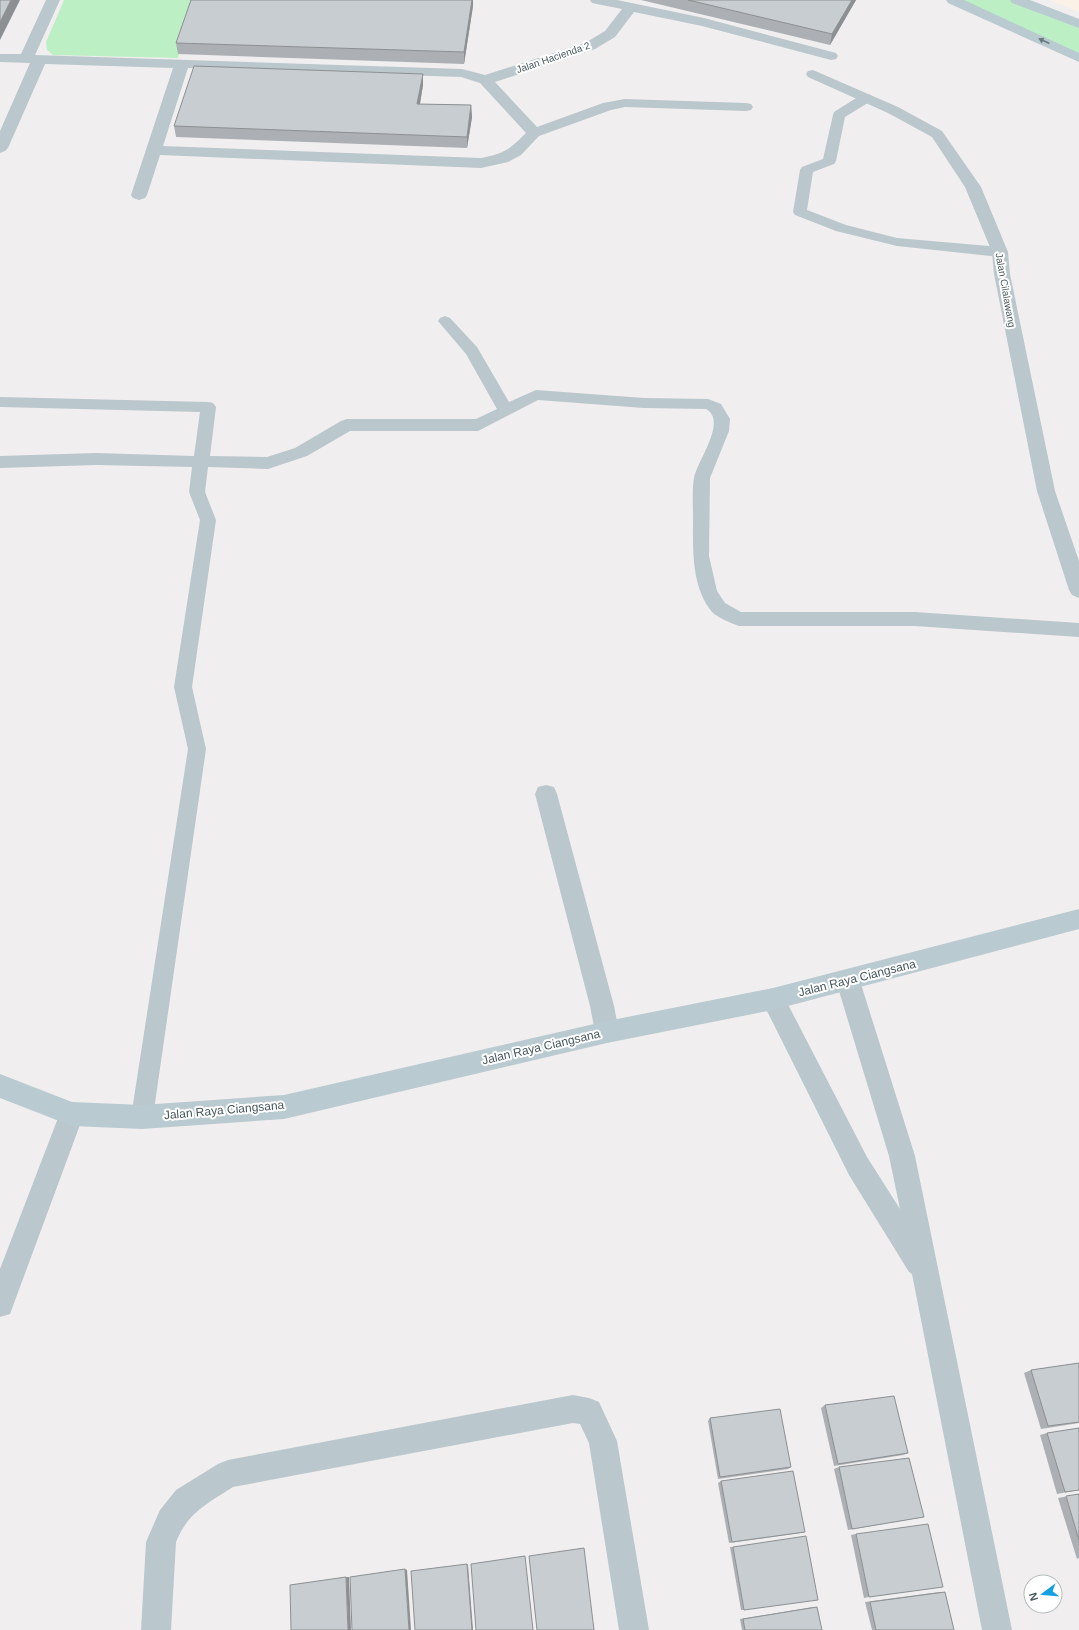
<svg xmlns="http://www.w3.org/2000/svg" width="1079" height="1630" font-family="Arial,sans-serif">
  <style>
    .commercial { fill: #fcf1e7 }
    .green { fill: #bcf0c4 }
    .lines { fill: none; stroke-linecap: round; stroke-linejoin: round }
    .lane { fill: #bac7cc; fill-rule: evenodd }
    .street { fill: #bac7cc; fill-rule: evenodd }
    .secondary { fill: #bacad1; fill-rule: evenodd }
    .wall { fill: #acb0b4 }
    .shaded-wall { fill: #8c9092 }
    .building { fill: #c8cdd1; stroke: #8c9092 }
    .oneway { fill: #697a7f }
    .labels { text-anchor: middle; stroke-width: 4; stroke-linejoin: round; paint-order: stroke }
    .far-street-label { font-size: 10px; fill: #46575c; stroke: #fff }
    .street-label { font-size: 12px; fill: #46575c; stroke: #fff }
  </style>
  <rect width="100%" height="100%" fill="#f1eeef"/>
  <path class="commercial" d="M1050,0H1079V12Z"/>
  <path class="green" d="M64,0H198L178,58L53,55L47,50L46,42Z
    M953,0H1017L1079,24V58Z"/>
  <g class="lines">
    <path class="lane" d="M866,94L871,95L872,98L871,101L845,117L836,161L834,164L813,172L807,210L846,225L897,238L1000,247L1005,249L1007,252L1005,255L1000,257L897,246L836,231L795,215L793,212L800,170L802,167L823,159L833,115L834,112L861,95Z
      M445,316L450,318L477,347L509,402L536,390L644,398L708,399L721,404L730,419L729,431L710,478L709,556L717,591L725,603L741,612H915L1079,623V637L915,626H739C731,623 718,618 712,612C691,586 693,549 693,518C693,505 692,490 694,478C697,461 728,421 706,409L644,408L538,400L478,431H350L307,456L268,469L208,467L205,492L216,520L192,687L206,749L153,1117L150,1124L142,1128L134,1124L131,1117L188,749L174,687L200,520L189,492L192,467L96,465L0,468V456L96,453L194,456L200,412L0,407V397L208,402L213,403L216,407L210,456L267,457L295,448L341,421L347,419H476L497,409L466,354L438,321L440,318Z"/>
    <path class="street" d="M46,0H60L35,55L462,69L485,75L585,43L605,31L622,9L592,3L590,0H617L704,18L836,53L838,56L836,59L831,60L702,26L634,12L615,37L595,49L495,82L537,127L603,103L625,99L746,103L751,104L753,107L751,110L746,111L625,107L611,110L539,136L521,155L508,162L481,168L160,155L147,195L145,198L139,200L133,198L131,195L173,68L45,64L8,148L5,151L0,153V131L30,63L0,62V54H21ZM188,68L461,77L480,83L526,133C510,149 504,154 481,158L163,146Z
      M813,70L898,107L942,131L981,187L1008,252L1010,274L1055,491L1079,561V598L1072,595L1069,590L1037,491L994,274L992,252L965,187L932,137L888,113L808,77L806,74L808,71Z
      M546,785L554,787L557,794L614,1006L619,1032L616,1040L607,1043L598,1040L595,1032L590,1006L535,794L538,787Z
      M848,970L856,973L860,981L915,1156L1012,1630H982L912,1274L909,1272L849,1175L761,999L765,991L773,988L781,991L867,1157L900,1209L889,1156L836,981L840,973Z
      M72,1102L81,1105L84,1114L10,1314L0,1317V1269L63,1105Z
      M573,1395L589,1398L599,1402L617,1441L649,1630H619L589,1443L580,1424L573,1423L233,1487C207,1504 188,1512 176,1542L171,1630H141L146,1542L160,1510L176,1490L218,1464L228,1460Z"/>
    <path class="secondary" d="M946,0H964L1079,53V62L948,3Z
      M1010,0H1030L1079,19V28L1012,3Z
      M1079,909V929L773,1010L607,1043L284,1119L142,1129L72,1126L0,1098V1074L72,1102L142,1105L284,1095L607,1021L773,988Z"/>
  </g>
  <path class="wall" d="M191,0H473V6L464,64L178,54L176,43Z
    M641,0H856L830,45Z
    M423,74V85L420,104L471,105L472,117L467,148L176,137L174,126Z
    M1079,1363V1423L1041,1429L1024,1373L1031,1370Z
    M825,1405L908,1453L903,1455L834,1466L821,1408Z
    M710,1418L791,1467L788,1469L718,1479L708,1421Z
    M1079,1428V1490L1057,1494L1040,1435L1047,1433Z
    M839,1467L924,1517L848,1530L834,1469Z
    M721,1481L805,1532L801,1533L729,1543L718,1483Z
    M1079,1494V1558L1077,1559L1058,1498Z
    M856,1534L869,1597L864,1598L851,1535Z
    M730,1547H733L744,1610H741Z
    M939,1592H945L954,1630H872L865,1602Z
    M813,1607H817L822,1630H742L740,1619Z"/>
  <path class="shaded-wall" d="M11,0H20L0,40V22Z
    M472,0H473V6L464,64V52Z
    M852,0H856L830,45L832,34Z
    M423,74V85L418,115L417,104Z
    M471,105L472,117L467,148V137Z
    M467,1564L468,1565L473,1630H472Z
    M405,1569L407,1570L411,1630H409Z
    M346,1577H349L351,1630H348Z"/>
  <path class="building" d="M0,0H11L0,22Z
    M191,0H472L464,52L176,43Z
    M688,0H852L832,34Z
    M194,66L423,74L417,104L471,105L467,137L174,126Z
    M1079,1363V1422L1048,1426L1031,1370Z
    M894,1396L908,1453L838,1464L825,1405Z
    M780,1409L791,1467L720,1477L710,1418Z
    M1079,1428V1490L1065,1492L1047,1433Z
    M909,1458L924,1517L852,1529L839,1467Z
    M793,1471L805,1532L732,1542L721,1481Z
    M1079,1494V1540L1066,1496Z
    M928,1524L943,1587L869,1597L856,1534Z
    M806,1536L818,1600L744,1610L733,1547Z
    M584,1548L594,1630H537L529,1556Z
    M525,1556L533,1630H476L471,1564Z
    M467,1564L472,1630H415L411,1571Z
    M405,1569L409,1630H352L350,1577Z
    M346,1577L348,1630H291L290,1585Z
    M945,1592L954,1630H876L870,1602Z
    M817,1607L822,1630H745L743,1619Z"/>
  <defs><path id="oneway-solid" d="M-6-.8H1V-3.2L6.5 0L1 3.2V.8H-6Z"/></defs>
  <use class="oneway" href="#oneway-solid" transform="translate(1044 41) rotate(-155)"/>
  <g class="labels">
    <g class="far-street-label">
      <text transform="translate(553 57) rotate(-19)" y="4">Jalan Hacienda 2</text>
      <text transform="translate(1006 290) rotate(80)" y="4">Jalan Cilalawang</text>
    </g>
    <g class="street-label">
      <text transform="translate(857 978) rotate(-14)" y="4">Jalan Raya Ciangsana</text>
      <text transform="translate(541 1047) rotate(-13)" y="4">Jalan Raya Ciangsana</text>
      <text transform="translate(224 1110) rotate(-5)" y="4">Jalan Raya Ciangsana</text>
    </g>
  </g>
  <g transform="translate(1043 1594) rotate(254)"><circle r="19" fill="#ffffff" stroke="#b5bcbe"/>
  <path d="M0-3L7 15L0 10L-7 15Z" fill="#159fe5"/>
  <text y="-6" font-size="11" font-weight="bold" text-anchor="middle" fill="#46575c">N</text>
  </g>
</svg>
